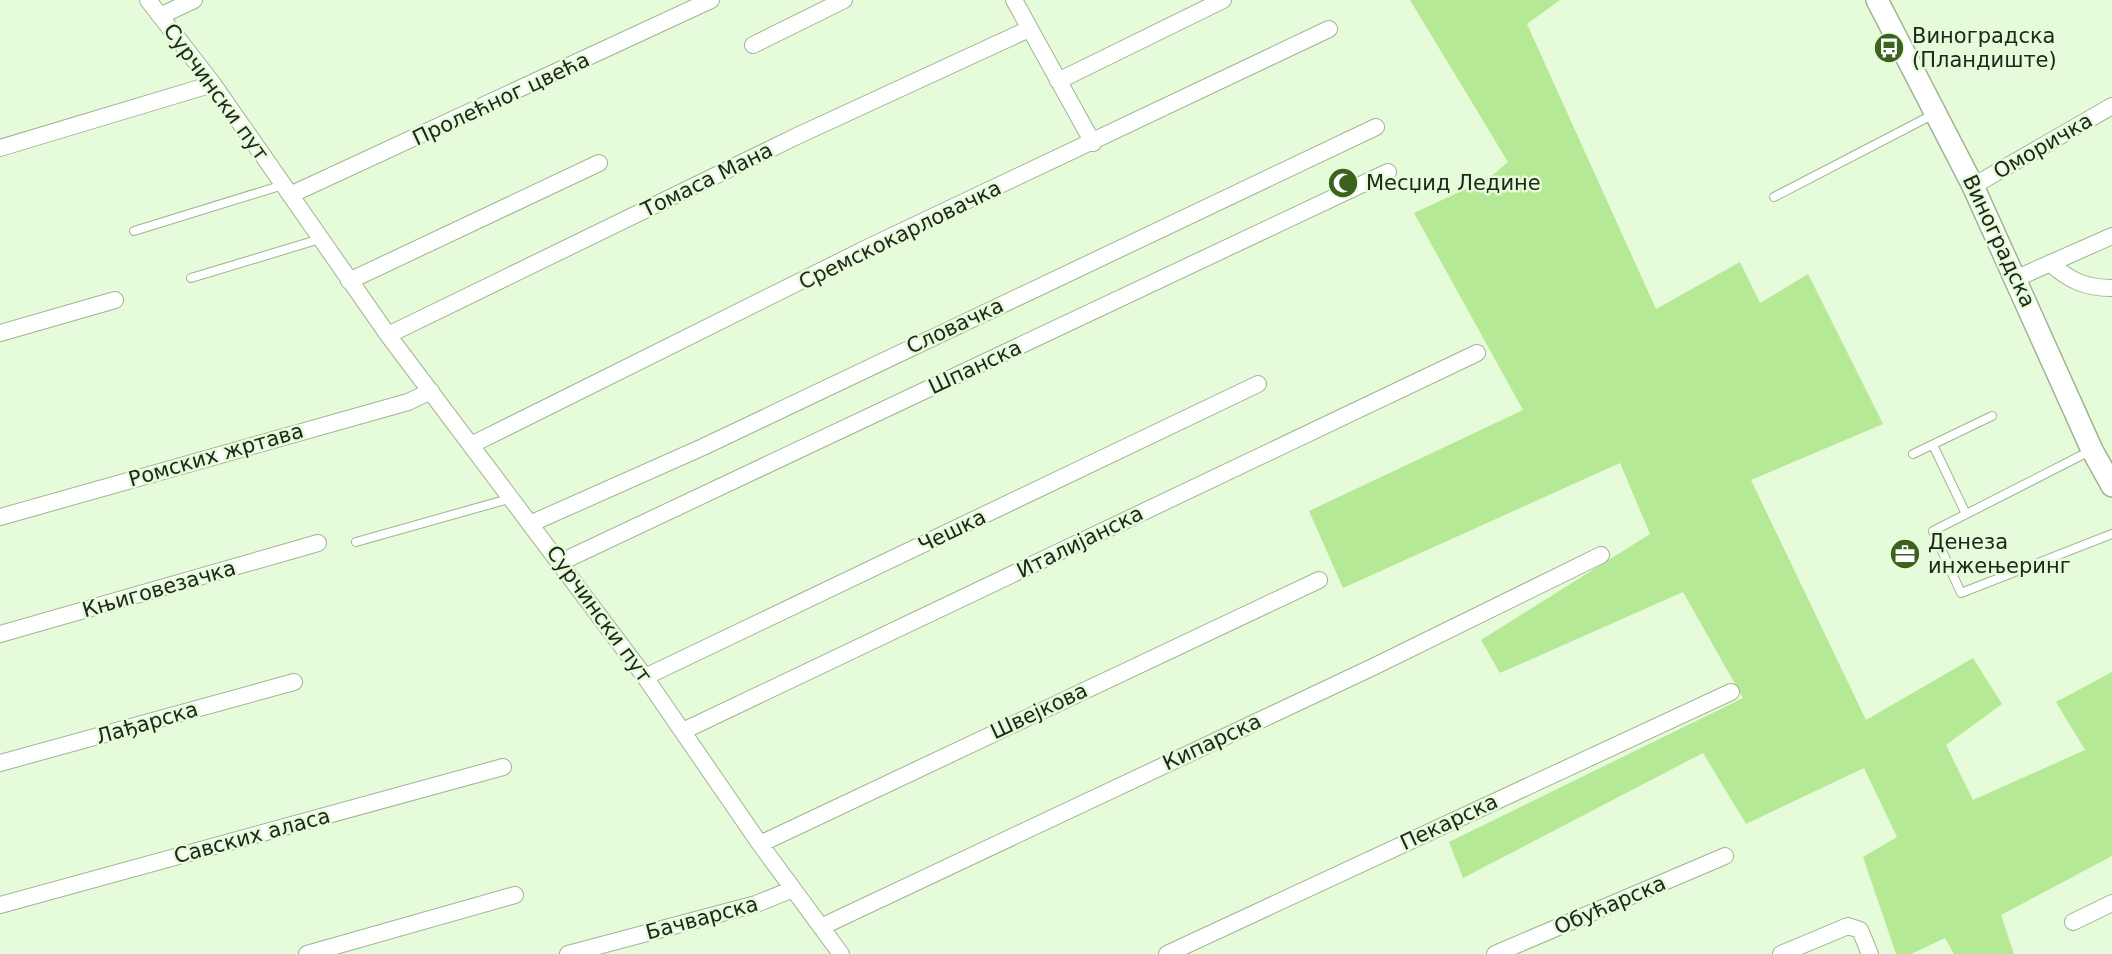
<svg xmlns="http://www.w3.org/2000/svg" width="2112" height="954" font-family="'DejaVu Sans',sans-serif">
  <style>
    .green { fill: #b6e995 }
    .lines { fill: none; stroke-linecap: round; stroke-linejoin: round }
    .service-casing { stroke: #a0b494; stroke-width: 10 }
    .minor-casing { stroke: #a0b494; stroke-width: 18 }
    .tertiary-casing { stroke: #a0b494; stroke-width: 24 }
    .service { stroke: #fff; stroke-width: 8 }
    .minor { stroke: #fff; stroke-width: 16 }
    .tertiary { stroke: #fff; stroke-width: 21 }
    .labels { text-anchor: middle; stroke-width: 5; stroke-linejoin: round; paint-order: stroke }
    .poi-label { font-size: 21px; fill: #20271b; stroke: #e6fbda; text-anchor: start }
    .street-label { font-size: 21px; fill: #20271b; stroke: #e6fbda }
  </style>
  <rect width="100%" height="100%" fill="#e6fbda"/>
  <path class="green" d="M1410,0H1560L1527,24L1656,309L1740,262L1760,303L1808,274L1883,424L1751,480L1866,720L1973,658L2002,704L1946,745L1973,800L2085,750L2056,702L2112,672V856L2001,915L2014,954H1954L1945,938L1911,954H1896L1863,857L1897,837L1864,768L1746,824L1703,753L1463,878L1449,842L1743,698L1683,592L1500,673L1481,640L1650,534L1620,463L1343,588L1309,511L1523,410L1414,213L1489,178L1508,162Z"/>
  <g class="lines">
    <g class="service-casing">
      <path id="service" d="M1774,197L1936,113
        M134,231L283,185
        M191,278L320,239
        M1933,445L1966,514
        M2090,451L1933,531L1961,593L2112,534
        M1913,454L1992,416
        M356,542L512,498"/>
    </g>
    <g class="minor-casing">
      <path id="minor" d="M148,0L213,84L388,335L645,677L760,844L841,954
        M1014,0L1093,143
        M160,16L194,0
        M753,45L844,0
        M1058,81L1223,0
        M0,148L213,84
        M1973,186L2112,106
        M290,195L711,0
        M2050,263C2070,281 2086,288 2112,288
        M2017,278L2112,236
        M349,281L599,163
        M0,333L115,300
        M388,335L797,136L1029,29
        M471,445L869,247L1329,29
        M0,517L408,402L431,391
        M532,523L703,447L1376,127
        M561,562L1388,172
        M0,634L318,543
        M645,677L1258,384
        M683,731L1477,353
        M0,763L294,682
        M760,844L1319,580
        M0,905L503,767
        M2073,922L2112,903
        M821,927L1373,667L1601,555
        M307,954L515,895
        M568,954L756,904L793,889
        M1167,954L1731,692
        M1495,954L1725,856
        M1781,954L1848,926L1860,930L1870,954"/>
    </g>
    <g class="tertiary-casing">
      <path id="tertiary" d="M1877,0L1973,186L2092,450L2112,486"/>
    </g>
    <use href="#service" class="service"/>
    <use href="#minor" class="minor"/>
    <use href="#tertiary" class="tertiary"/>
  </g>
  <defs>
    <g id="bus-disc" transform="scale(1.575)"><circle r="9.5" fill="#3c631d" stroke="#e6fbda"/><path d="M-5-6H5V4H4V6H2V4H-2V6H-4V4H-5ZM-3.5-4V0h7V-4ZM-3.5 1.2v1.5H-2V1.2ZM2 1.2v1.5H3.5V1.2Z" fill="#fff"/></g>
    <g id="mosque-disc" transform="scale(1.575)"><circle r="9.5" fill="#3c631d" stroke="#e6fbda"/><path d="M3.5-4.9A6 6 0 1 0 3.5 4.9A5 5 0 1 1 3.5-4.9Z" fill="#fff"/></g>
    <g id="office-disc" transform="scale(1.575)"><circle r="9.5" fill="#3c631d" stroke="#e6fbda"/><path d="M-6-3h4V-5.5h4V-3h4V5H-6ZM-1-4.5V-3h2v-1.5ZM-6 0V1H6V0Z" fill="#fff"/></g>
  </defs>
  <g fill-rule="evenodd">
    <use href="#bus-disc" x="1889" y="48"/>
    <use href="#mosque-disc" x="1343" y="183"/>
    <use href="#office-disc" x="1905" y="554"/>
  </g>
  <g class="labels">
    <g class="poi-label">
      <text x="1912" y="43">Виноградска<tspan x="1912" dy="24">(Пландиште)</tspan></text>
      <text x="1366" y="190">Месџид Ледине</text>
      <text x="1928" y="549">Денеза<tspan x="1928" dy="24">инжењеринг</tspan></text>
    </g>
    <g class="street-label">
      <text transform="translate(216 92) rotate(54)" y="7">Сурчински пут</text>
      <text transform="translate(501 99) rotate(-25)" y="7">Пролећног цвећа</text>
      <text transform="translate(2043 146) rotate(-30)" y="7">Оморичка</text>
      <text transform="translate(707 180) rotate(-26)" y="7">Томаса Мана</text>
      <text transform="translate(900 235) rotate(-26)" y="7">Сремскокарловачка</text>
      <text transform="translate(1999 241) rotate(65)" y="7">Виноградска</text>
      <text transform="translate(955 326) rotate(-25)" y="7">Словачка</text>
      <text transform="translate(975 367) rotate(-25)" y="7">Шпанска</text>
      <text transform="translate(216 455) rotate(-16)" y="7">Ромских жртава</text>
      <text transform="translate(952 531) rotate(-26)" y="7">Чешка</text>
      <text transform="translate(1080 542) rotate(-26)" y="7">Италијанска</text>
      <text transform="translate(159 589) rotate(-16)" y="7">Књиговезачка</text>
      <text transform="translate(599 614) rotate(54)" y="7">Сурчински пут</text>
      <text transform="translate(1039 711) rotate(-25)" y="7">Швејкова</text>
      <text transform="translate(147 723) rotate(-16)" y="7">Лађарска</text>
      <text transform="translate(1212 742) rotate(-25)" y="7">Кипарска</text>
      <text transform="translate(1449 822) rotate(-25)" y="7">Пекарска</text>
      <text transform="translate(252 836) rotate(-15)" y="7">Савских аласа</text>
      <text transform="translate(1610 905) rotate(-23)" y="7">Обућарска</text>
      <text transform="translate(702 918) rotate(-15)" y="7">Бачварска</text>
    </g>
  </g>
</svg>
